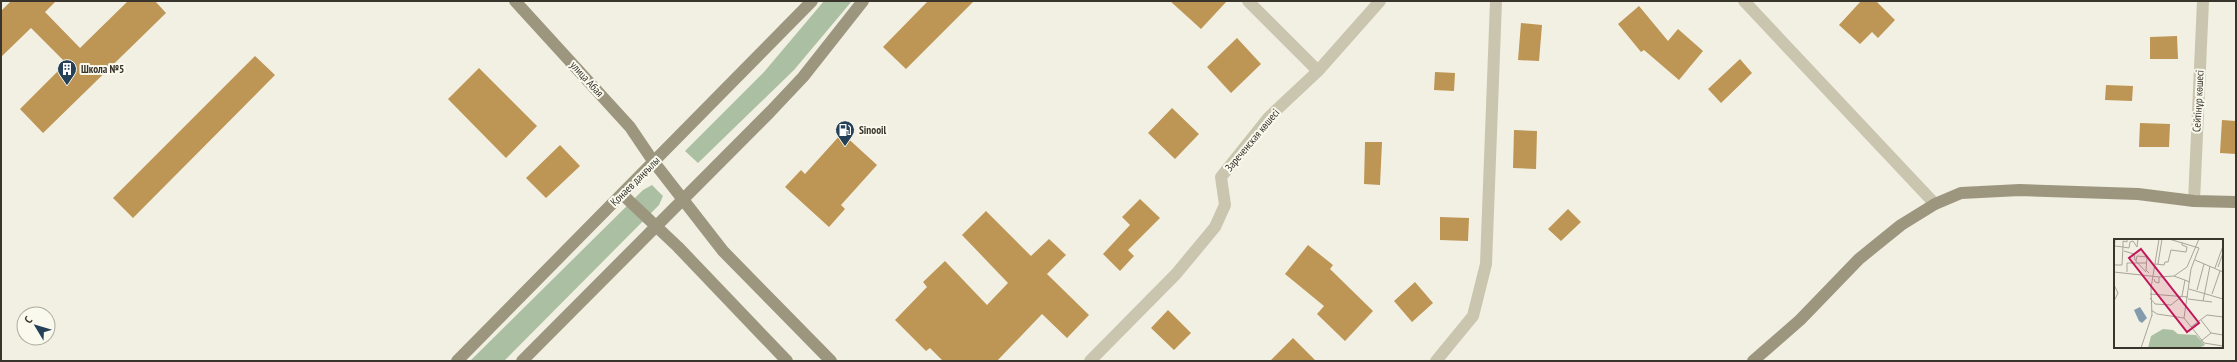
<svg xmlns="http://www.w3.org/2000/svg" width="2237" height="362" font-family="'PT Sans Narrow',sans-serif">
  <style>
    .green { fill: #abc0a2 }
    .building { fill: #bd9555 }
    .lines { fill: none; stroke-linecap: round; stroke-linejoin: round }
    .street { stroke: #cac5ae; stroke-width: 12 }
    .secondary { stroke: #9d967f; stroke-width: 12 }
    .labels { text-anchor: middle; stroke-width: 4; stroke-linejoin: round; paint-order: stroke }
    .poi-label { font-size: 11px; font-weight: bold; fill: #39352c; stroke: #faf9ee; text-anchor: start }
    .street-label { font-size: 11px; fill: #39352c; stroke: #faf9ee }
    .inset-road { fill: none; stroke: #a8a599; stroke-width: 1 }
    .view { fill: #c2185b; fill-opacity: 0.15; stroke: #c2185b; stroke-width: 2 }
    .inset-edge { fill: none; stroke: #39352c; stroke-width: 2 }
  </style>
  <rect width="100%" height="100%" fill="#f2f0e2"/>
  <path class="green" d="M824,1H852L794,70L698,163L685,151L764,72Z
    M652,185L663,196L659,205L504,361H470L643,190Z"/>
  <path class="building" d="M11,1H56L45,12L80,48L128,1H155L166,13L43,133L20,109L66,63L31,28L1,57V11Z
    M928,1H974L906,69L883,47Z
    M1170,1H1227L1201,29Z
    M1861,1H1876L1895,20L1878,38L1872,32L1860,44L1839,25Z
    M1639,6L1668,41L1678,29L1703,51L1679,80L1644,50L1641,52L1618,24Z
    M1521,23L1542,25L1539,61L1518,60Z
    M2177,36L2178,59H2150V37Z
    M1237,38L1261,64L1231,93L1207,67Z
    M255,56L275,75L133,218L113,198Z
    M1740,59L1752,73L1721,103L1708,89Z
    M479,68L537,126L506,158L448,99Z
    M1435,72L1455,73L1454,91L1434,90Z
    M2106,85L2133,86L2132,101L2105,100Z
    M1172,108L1199,134L1175,159L1148,133Z
    M2222,120L2236,121V154L2220,153Z
    M2140,123L2170,124L2169,147H2139Z
    M1514,130L1537,131L1536,169L1513,168Z
    M842,133L877,165L841,205L845,209L829,227L785,187L801,170L805,174Z
    M1365,142H1382L1380,185L1364,184Z
    M560,145L580,166L546,198L526,178Z
    M1140,199L1160,218L1128,250L1134,256L1120,271L1103,254L1130,225L1122,217Z
    M1568,209L1581,222L1561,241L1548,229Z
    M986,211L1031,256L1049,239L1066,255L1047,274L1089,315L1067,338L1042,314L997,361H943L930,348L926,351L895,320L927,287L923,282L945,261L987,305L1008,283L962,235Z
    M1440,217L1469,218L1468,241L1440,240Z
    M1308,245L1333,265L1330,269L1373,311L1345,341L1317,314L1324,306L1285,274Z
    M1415,282L1433,303L1412,322L1394,301Z
    M1168,310L1191,333L1174,350L1151,328Z
    M1293,338L1316,361H1270Z"/>
  <g class="lines">
    <path class="street" d="M1248,1L1318,71
      M1744,1L1935,204
      M2194,201L2203,1
      M1090,361L1176,274L1215,227L1225,205L1221,177L1269,117L1318,71L1380,1
      M1436,361L1473,316L1486,264L1496,1"/>
    <path class="secondary" d="M515,1L630,127L653,161L723,251L831,361
      M622,194L678,247L787,361
      M457,361L812,1
      M522,361L770,112L803,77L863,1
      M1753,361L1800,320L1859,259L1901,225L1935,204L1961,193L2020,190L2138,194L2194,201L2236,202"/>
  </g>
  <defs>
    <g id="building-pin" transform="scale(1)"><path d="M0 17L-7.5 6A9.5 9.5 0 1 1 7.5 6Z" fill="#244158" stroke="#faf9ee"/><path d="M-4-6H4V6H1V3H-1V6H-4ZM-2.5-4.3h1.7v1.8h-1.7ZM.8-4.3h1.7v1.8H.8ZM-2.5-1h1.7V.8h-1.7ZM.8-1h1.7V.8H.8Z" fill="#fff"/></g>
    <g id="fuel-pin" transform="scale(1)"><path d="M0 17L-7.5 6A9.5 9.5 0 1 1 7.5 6Z" fill="#244158" stroke="#faf9ee"/><path d="M-5.5-6h7V0h2V4h1.3V-2.5L3-4.5l.8-.8L6-3V5H2.5V1h-1V6h-7ZM-4.2-4.7v3.2H.2V-4.7Z" fill="#fff"/></g>
  </defs>
  <g fill-rule="evenodd">
    <use href="#building-pin" x="67" y="69"/>
    <use href="#fuel-pin" x="845" y="130"/>
  </g>
  <g class="labels">
    <g class="poi-label">
      <text x="81" y="73">Школа №5</text>
      <text x="859" y="134">Sinooil</text>
    </g>
    <g class="street-label">
      <text transform="translate(587 79) rotate(48)" y="4">улица Абая</text>
      <text transform="translate(2198 101) rotate(-87)" y="4">Сейтінұр көшесі</text>
      <text transform="translate(1252 140) rotate(-50)" y="4">Зареченская көшесі</text>
      <text transform="translate(635 181) rotate(-45)" y="4">Қонаев даңғылы</text>
    </g>
  </g>
  <g transform="translate(2114 239)">
    <rect width="109" height="109" fill="#f2f0e2"/>
    <path d="M49,90L59,91L64,95L82,96L91,106L85,109H34L37,97Z" fill="#abc0a2"/>
    <path d="M26,68L33,79L28,84L25,82L20,71Z" fill="#839bad"/>
    <path class="inset-road" d="M55,0L85,9L77,30L70,79M1,7L9,8V2L13,3V0M10,12L20,15L21,21L32,33M0,13L1,0M81,21L109,33M22,22L23,17L33,18L32,31L35,34M41,25L50,26L51,23H54L57,11L72,13L73,8L68,6V3M44,25L48,0M0,26H8L9,8L15,9L16,3L19,2L23,8L24,0M104,28L109,14M101,29L109,7M0,33L45,38L60,37L73,28L85,0M13,33V24H33M60,37L76,43M40,40L41,43L45,44V38M0,46L4,54L0,62M75,50L109,60M83,51L90,25M36,55L74,58M98,55L106,32M36,59L41,65L57,66L68,57L71,41M74,60L98,63M89,62L96,27M37,71L43,75L70,79L90,104L109,107M38,77L37,49L45,0M87,81L97,94M77,88L93,76L109,78M87,102L97,94L109,96M27,109L38,76"/>
    <path class="view" d="M27,10L85,84L73,93L15,19Z"/>
    <rect width="109" height="109" class="inset-edge"/>
  </g>
  <rect width="2237" height="362" fill="none" stroke="#39352c" stroke-width="4"/>
  <g transform="translate(36 326) rotate(308)"><circle r="19" fill="#faf9ee" stroke="#adaba0"/>
  <path d="M0-3L7 15L0 10L-7 15Z" fill="#244158"/>
  <text y="-6" font-size="11" font-weight="bold" text-anchor="middle" fill="#39352c">С</text>
  </g>
</svg>
